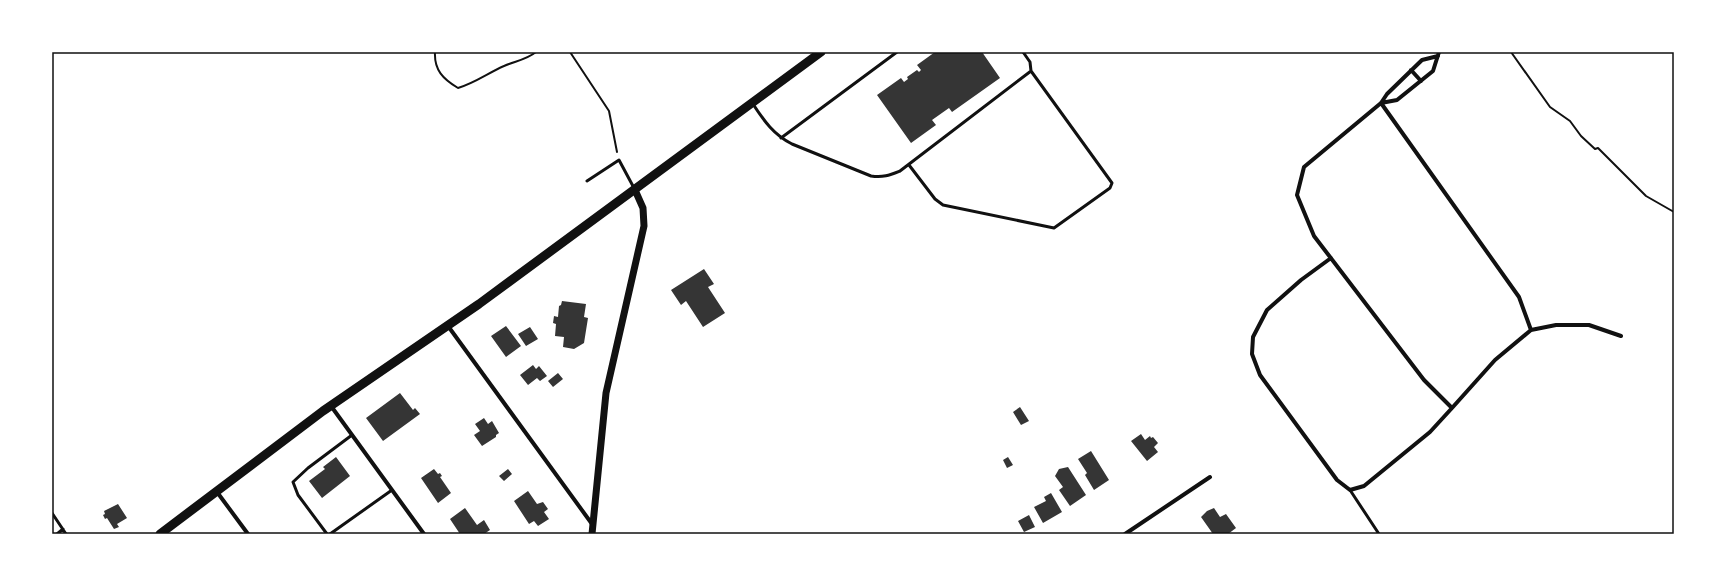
<svg xmlns="http://www.w3.org/2000/svg" width="1726" height="586" font-family="Jost,sans-serif">
  <style>
    .building { fill: #353535 }
    .lines { fill: none; stroke-linecap: round; stroke-linejoin: round }
    .path { stroke: #111; stroke-width: 2 }
    .service { stroke: #111; stroke-width: 3 }
    .minor { stroke: #111; stroke-width: 4 }
    .tertiary { stroke: #111; stroke-width: 7 }
    .primary { stroke: #111; stroke-width: 9 }
    .neatline { fill: none; stroke: #111; stroke-width: 1.5 }
  </style>
  <rect width="100%" height="100%" fill="#fff"/>
  <path class="building" d="M935,52H982L1000,78L952,112L949,108L932,120L936,125L911,143L877,95L901,78L904,82L908,79L907,77L917,70L919,72L921,70L917,65Z
    M704,269L714,284L708,287L725,313L703,327L686,301L681,305L671,290Z
    M562,301L586,304L584,317L588,318L584,343L574,349L563,347L564,337L555,336L556,324L553,323L554,316L558,317L559,306L561,305Z
    M506,326L521,346L506,357L491,336Z
    M530,327L538,339L526,346L518,334Z
    M533,365L536,369L539,366L547,376L540,381L537,378L528,385L520,375Z
    M558,373L563,379L553,387L548,381Z
    M400,393L413,410L415,408L420,414L383,441L366,418Z
    M1020,407L1029,421L1021,425L1013,412Z
    M484,418L488,424L492,421L499,433L496,435V437L482,446L474,435L480,431L475,424Z
    M1141,434L1145,440L1150,436L1151,438L1153,437L1158,443L1154,447L1158,452L1147,461L1131,441Z
    M1091,451L1109,480L1094,490L1085,475L1087,473L1078,459Z
    M336,457L350,476L322,498L309,481L325,469L323,467Z
    M1008,457L1013,465L1007,468L1003,460Z
    M1068,467L1086,495L1070,506L1059,490L1063,487L1055,476L1059,469Z
    M434,469L438,474L440,473L442,476L440,477L451,493L438,503L421,478Z
    M508,469L512,474L504,481L499,476Z
    M528,491L537,504L543,502L548,509L544,512L549,519L538,526L534,521L529,524L514,501Z
    M1051,493L1062,512L1043,523L1034,507L1046,501L1044,497Z
    M118,504L127,518L117,524L119,527L114,529L107,518L105,519L103,515L105,514L104,511Z
    M465,508L477,525L484,520L490,530L484,534H460L450,519Z
    M1214,508L1220,517L1226,514L1236,528L1228,534H1213L1201,517L1207,511Z
    M1029,515L1035,527L1024,532L1018,521Z"/>
  <g class="lines">
    <path class="path" d="M435,52C434,70 443,79 458,88C475,83 488,73 504,66C515,61 526,60 536,52
      M570,52L609,111L617,152
      M1511,52L1550,107L1570,121L1581,136L1595,149L1598,148L1646,196L1674,212"/>
    <path class="service" d="M753,104C764,121 774,135 792,144L871,176C883,178 890,175 900,171L1031,71L1030,62L1023,52
      M781,138L897,52
      M909,165L935,199L943,205L1054,228L1110,188L1112,183L1031,71
      M587,181L619,160L634,188
      M1350,490L1379,534
      M52,513L66,534
      M57,534L63,529
      M327,534L298,495L293,482L308,468L352,435
      M330,534L392,490"/>
    <path class="minor" d="M1411,70L1421,81
      M1381,103L1519,297L1531,330L1495,360L1452,408L1424,380L1314,236L1297,195L1304,167L1381,103L1387,94L1422,60L1438,56
      M1381,103L1397,100L1433,71L1439,52
      M1331,258L1301,280L1267,310L1253,337L1252,354L1260,375L1337,480L1350,490L1364,486L1430,432L1452,408
      M448,326L592,524
      M1531,330L1556,325H1589L1621,336
      M331,406L424,534
      M217,492L248,534
      M1125,534L1210,477"/>
    <path class="tertiary" d="M592,534L606,393L644,226L643,208L635,190"/>
    <path class="primary" d="M160,534L323,411L479,304L821,52"/>
  </g>
  <rect width="1726" height="586" fill="none" stroke="#ffffff" stroke-width="106"/>
  <rect x="53" y="53" width="1620" height="480" class="neatline"/>
</svg>
